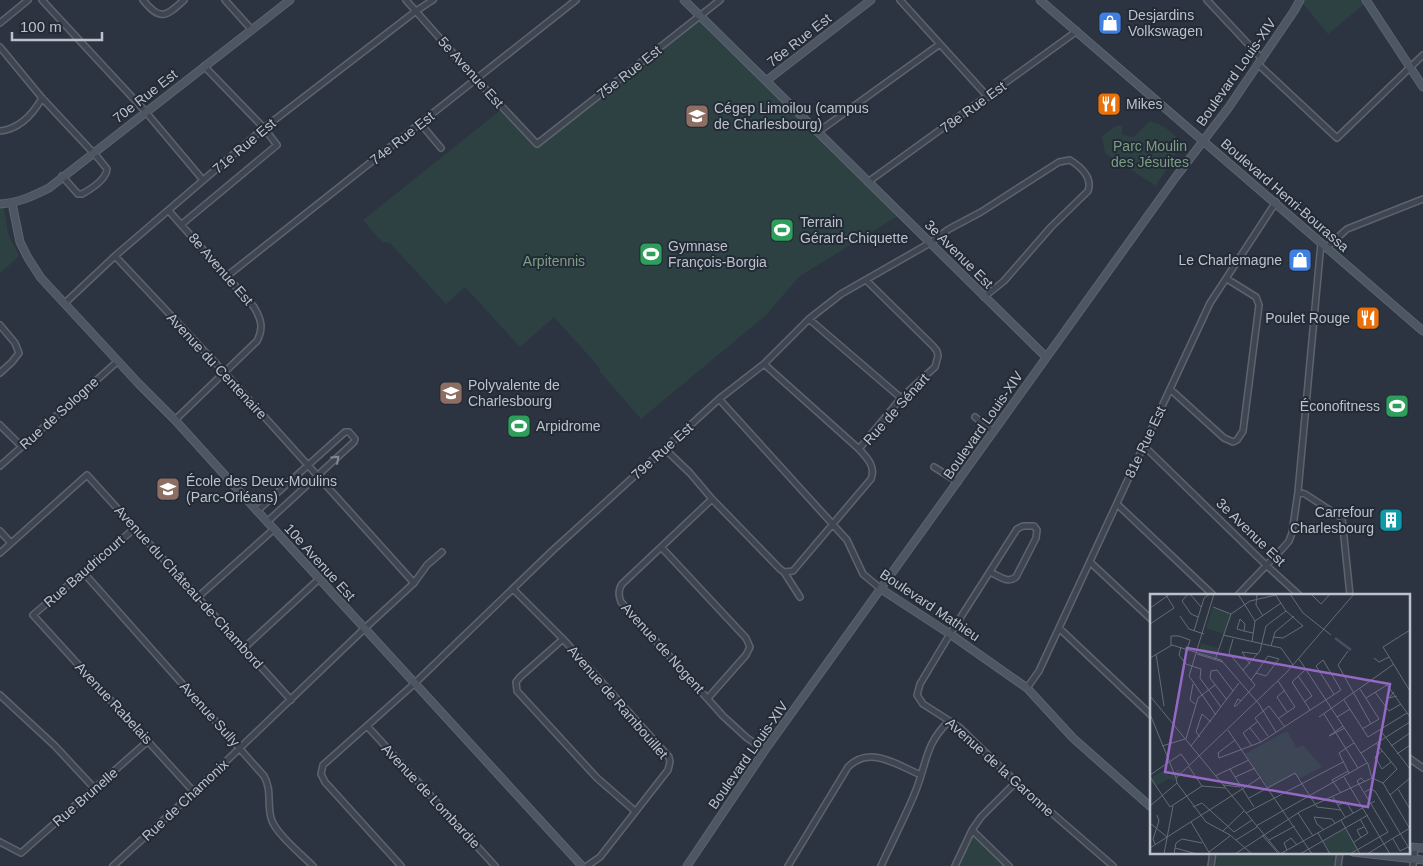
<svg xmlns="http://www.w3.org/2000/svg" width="1423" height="866" font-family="Arial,sans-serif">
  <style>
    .green { fill: #2e4142 }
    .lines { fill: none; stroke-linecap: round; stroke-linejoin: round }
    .street-casing { stroke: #5d646e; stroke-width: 8 }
    .secondary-casing { stroke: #5d646e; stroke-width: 9 }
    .street { stroke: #3f4651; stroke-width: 5 }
    .secondary { stroke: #4d5663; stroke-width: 7 }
    .oneway { stroke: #848a94 }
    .labels { text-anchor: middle; stroke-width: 4; stroke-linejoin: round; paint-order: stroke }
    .poi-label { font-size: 14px; fill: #bcc1cb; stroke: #232b36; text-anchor: start }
    .street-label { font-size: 14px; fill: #bcc1cb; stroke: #232b36 }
    .park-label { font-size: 14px; fill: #7d9d84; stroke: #232b36 }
    .inset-river { fill: none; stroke: #425267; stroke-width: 2.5 }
    .inset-road { fill: none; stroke: #656c78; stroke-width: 1 }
    .view { fill: #9568c4; fill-opacity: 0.15; stroke: #9568c4; stroke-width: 2.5 }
    .inset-edge { fill: none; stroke: #bcc1cb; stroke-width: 2.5 }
  </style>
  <rect width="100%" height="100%" fill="#2b3440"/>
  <path class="green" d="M1300,0H1366L1367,2L1328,34Z
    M700,16L901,214L800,276L765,316L641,419L600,372L599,367L554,317L520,347L465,287L446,304L390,243L382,242L363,220L503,108L537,143Z
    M1150,121C1164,126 1174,131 1181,145L1156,186L1105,153L1102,136L1116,126L1122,125V135L1134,137Z
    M0,206L4,208L8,234L19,256L0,273Z
    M972,830L1009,866H955Z
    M1217,852H1313L1335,855L1334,866H1216Z"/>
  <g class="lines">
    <g class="street-casing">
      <path id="street" d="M42,0L145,111L203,180
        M143,0C160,21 166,17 184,0
        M225,0L251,29
        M406,0L476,79L537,144L720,0
        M900,0L988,97
        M1207,0L1262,59
        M0,23L28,0
        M0,47L42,98L99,159L107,169C106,180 91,189 82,194H78L62,176
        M1259,65L1337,138L1423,55
        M420,123L441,148
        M0,131C19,129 33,114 42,98
        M818,132L940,44
        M868,182L1077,31
        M169,211L254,307C261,319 264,328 257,341L175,420
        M182,224L277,145L264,128L204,66
        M1326,248L1347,229L1423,199
        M115,256L224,372L414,583
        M227,276L576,0
        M65,303L115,256L264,128L416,11L433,0
        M809,319L901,398
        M0,325L15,343L19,353L12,362L0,373
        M1170,389L1224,438L1233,442L1237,440L1243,431L1259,305L1256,297L1227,279
        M719,399L847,540L863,574L881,589
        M975,417L993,432
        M0,425L22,447
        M1143,445L1266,565L1299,595
        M665,449L690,473L712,499L780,569L784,572L793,571L871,479C876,466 867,458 859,449L764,364
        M859,449L901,398L935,367L938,356L937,351L933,346L866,280
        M0,466L118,361
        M934,467L958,482
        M1298,492L1305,494L1342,518L1350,595
        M712,499L622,584C618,590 618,595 621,602L723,716L747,738L765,750
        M1117,504L1213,595
        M257,511L345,432H349L355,439L354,442L267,522
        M135,528L33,615L194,792
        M0,531L11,543
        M662,548L746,638L750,647L746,655L708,698
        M0,553L87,475L291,700
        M1090,562L1152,620
        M83,572L264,776C272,790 267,803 271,818C275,833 302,855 313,866
        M784,572L800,597
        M990,572C999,576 1008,584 1016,577L1036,538L1037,530L1034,526H1023L1017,529L950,634L920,684L917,695L923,704L959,727L1016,782L1113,866
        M513,589L563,639L669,757L670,762L668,770L600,857L587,866
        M1238,595L1283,548L1289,541L1292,533L1298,492L1321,243
        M198,597L274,529
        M1059,628L1152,716
        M563,639L520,677L516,682L517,691L597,778L635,811
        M244,648L319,579
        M1027,688L1039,671L1210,303L1276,202
        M0,695L55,746L95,789
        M367,726L495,866
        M1409,758L1423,768
        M972,830L1009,866
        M0,842L21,853L148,741
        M113,866L194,792L364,629L414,583L427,565L442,552
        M401,866L325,782L321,774L323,765L414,684L552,551L662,451L719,399L764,364L809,319L841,294L930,243L949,229L981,212L1059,162L1070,160C1081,167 1093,177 1088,191L1051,227L1004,281L984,297
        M788,866L848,767C870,745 897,765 921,775
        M881,866C892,842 904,819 914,795C927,765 924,745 949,721
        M955,866L972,830L981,817L1016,782
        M1211,866L1213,852
        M1338,866L1340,852
        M1413,866L1415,847"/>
    </g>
    <g class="secondary-casing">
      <path id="secondary" d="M684,0L1046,357
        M1040,0L1423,331
        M1366,0L1423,87
        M766,81L871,0
        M12,203L20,242L28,258L41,278L139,384L175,420L250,503L582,866
        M0,204C18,203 33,196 49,188L290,0
        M881,589L950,634L1027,688L1073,738L1152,808
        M1409,847L1423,848
        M1353,852L1423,860
        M687,866L765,750L1175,178L1229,107L1294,11L1300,0"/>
    </g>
    <use href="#street" class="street"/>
    <use href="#secondary" class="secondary"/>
  </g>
  <defs><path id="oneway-chevron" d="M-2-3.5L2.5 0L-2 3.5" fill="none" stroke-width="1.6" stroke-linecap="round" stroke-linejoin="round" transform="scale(1.25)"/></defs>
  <use class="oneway" href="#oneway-chevron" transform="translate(336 459) rotate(-43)"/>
  <defs>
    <g id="shop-square" transform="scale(1.25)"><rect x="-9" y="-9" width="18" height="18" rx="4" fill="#3f7fe0" stroke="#232b36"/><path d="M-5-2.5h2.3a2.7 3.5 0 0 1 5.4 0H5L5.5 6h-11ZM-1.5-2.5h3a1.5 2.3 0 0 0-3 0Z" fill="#fff"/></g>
    <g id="restaurant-square" transform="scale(1.25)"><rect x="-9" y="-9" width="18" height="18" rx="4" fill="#e8710a" stroke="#232b36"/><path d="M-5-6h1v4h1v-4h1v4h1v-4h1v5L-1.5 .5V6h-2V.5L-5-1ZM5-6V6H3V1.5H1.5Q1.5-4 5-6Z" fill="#fff"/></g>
    <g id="university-square" transform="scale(1.25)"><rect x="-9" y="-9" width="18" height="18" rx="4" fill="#8d6e63" stroke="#232b36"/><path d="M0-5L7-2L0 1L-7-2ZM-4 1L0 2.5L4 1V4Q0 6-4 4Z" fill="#fff"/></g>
    <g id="stadium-square" transform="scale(1.25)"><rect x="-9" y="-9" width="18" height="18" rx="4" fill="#2e9e5b" stroke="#232b36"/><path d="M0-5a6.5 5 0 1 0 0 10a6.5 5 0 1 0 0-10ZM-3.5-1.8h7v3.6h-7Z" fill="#fff"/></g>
    <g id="school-square" transform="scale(1.25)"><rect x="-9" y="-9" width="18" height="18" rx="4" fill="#8d6e63" stroke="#232b36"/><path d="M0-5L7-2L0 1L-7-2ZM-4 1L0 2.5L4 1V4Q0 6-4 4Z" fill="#fff"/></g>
    <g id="building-square" transform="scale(1.25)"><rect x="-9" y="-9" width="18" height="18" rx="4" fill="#0f9aa8" stroke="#232b36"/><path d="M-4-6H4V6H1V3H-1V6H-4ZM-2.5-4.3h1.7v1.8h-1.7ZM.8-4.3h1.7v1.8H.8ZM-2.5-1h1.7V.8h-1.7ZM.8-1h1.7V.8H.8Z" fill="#fff"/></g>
  </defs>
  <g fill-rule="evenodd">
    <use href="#shop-square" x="1110" y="23"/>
    <use href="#restaurant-square" x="1109" y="104"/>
    <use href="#university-square" x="697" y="116"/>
    <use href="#stadium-square" x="782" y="230"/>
    <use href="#stadium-square" x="651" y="254"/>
    <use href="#shop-square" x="1300" y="260"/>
    <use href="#restaurant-square" x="1368" y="318"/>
    <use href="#school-square" x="451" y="393"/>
    <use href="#stadium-square" x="1397" y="406"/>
    <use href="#stadium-square" x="519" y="426"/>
    <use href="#school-square" x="168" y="489"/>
    <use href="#building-square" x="1391" y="520"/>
  </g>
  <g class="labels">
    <g class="poi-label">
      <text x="1128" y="20">Desjardins<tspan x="1128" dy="16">Volkswagen</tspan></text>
      <text x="1126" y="109">Mikes</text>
      <text x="714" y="113">Cégep Limoilou (campus<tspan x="714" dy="16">de Charlesbourg)</tspan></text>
      <text x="800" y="227">Terrain<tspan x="800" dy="16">Gérard-Chiquette</tspan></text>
      <text x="668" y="251">Gymnase<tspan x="668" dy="16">François-Borgia</tspan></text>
      <text x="1282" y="265" text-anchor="end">Le Charlemagne</text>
      <text x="1350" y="323" text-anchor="end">Poulet Rouge</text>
      <text x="468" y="390">Polyvalente de<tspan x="468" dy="16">Charlesbourg</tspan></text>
      <text x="1380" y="411" text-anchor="end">Éconofitness</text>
      <text x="536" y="431">Arpidrome</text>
      <text x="186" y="486">École des Deux-Moulins<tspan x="186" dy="16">(Parc-Orléans)</tspan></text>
      <text x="1374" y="517" text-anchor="end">Carrefour<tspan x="1374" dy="16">Charlesbourg</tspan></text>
    </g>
    <g class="street-label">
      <text transform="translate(799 40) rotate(-38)" y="5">76e Rue Est</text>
      <text transform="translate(471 72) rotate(48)" y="5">5e Avenue Est</text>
      <text transform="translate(629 72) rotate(-38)" y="5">75e Rue Est</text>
      <text transform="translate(1236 72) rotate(-55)" y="5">Boulevard Louis-XIV</text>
      <text transform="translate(145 96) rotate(-38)" y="5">70e Rue Est</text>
      <text transform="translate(973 107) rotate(-36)" y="5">78e Rue Est</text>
      <text transform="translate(402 138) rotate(-38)" y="5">74e Rue Est</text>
      <text transform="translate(244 146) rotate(-40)" y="5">71e Rue Est</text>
      <text transform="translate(1285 195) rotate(41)" y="5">Boulevard Henri-Bourassa</text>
      <text transform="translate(959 254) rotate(45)" y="5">3e Avenue Est</text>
      <text transform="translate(221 269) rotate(49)" y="5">8e Avenue Est</text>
      <text transform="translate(217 366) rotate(47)" y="5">Avenue du Centenaire</text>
      <text transform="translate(896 409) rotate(-48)" y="5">Rue de Sénart</text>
      <text transform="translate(59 413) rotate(-42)" y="5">Rue de Sologne</text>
      <text transform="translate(983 425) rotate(-55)" y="5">Boulevard Louis-XIV</text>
      <text transform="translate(1145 442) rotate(-65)" y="5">81e Rue Est</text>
      <text transform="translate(662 451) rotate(-42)" y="5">79e Rue Est</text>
      <text transform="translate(1251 532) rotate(44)" y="5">3e Avenue Est</text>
      <text transform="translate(320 562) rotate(48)" y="5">10e Avenue Est</text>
      <text transform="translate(84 571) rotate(-41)" y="5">Rue Baudricourt</text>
      <text transform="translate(189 587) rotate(48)" y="5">Avenue du Château-de-Chambord</text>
      <text transform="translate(930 605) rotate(34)" y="5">Boulevard Mathieu</text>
      <text transform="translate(663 648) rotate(48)" y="5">Avenue de Nogent</text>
      <text transform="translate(618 702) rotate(49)" y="5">Avenue de Rambouillet</text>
      <text transform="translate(114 703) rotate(47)" y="5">Avenue Rabelais</text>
      <text transform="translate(210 714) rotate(48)" y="5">Avenue Sully</text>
      <text transform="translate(748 755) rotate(-55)" y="5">Boulevard Louis-XIV</text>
      <text transform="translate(1000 767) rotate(42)" y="5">Avenue de la Garonne</text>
      <text transform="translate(431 796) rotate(47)" y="5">Avenue de Lombardie</text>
      <text transform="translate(85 797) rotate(-41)" y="5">Rue Brunelle</text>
      <text transform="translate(185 800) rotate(-43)" y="5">Rue de Chamonix</text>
    </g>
    <g class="park-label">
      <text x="1150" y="151">Parc Moulin<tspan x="1150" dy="16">des Jésuites</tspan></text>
      <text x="554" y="266">Arpitennis</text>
    </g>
  </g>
  <g transform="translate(1150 594)">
    <rect width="260" height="260" fill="#2b3440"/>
    <path d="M63,13L81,20L74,40L56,34ZM51,49L68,54L65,63L49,58ZM137,137L147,154L153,151L172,173L149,185L145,180L119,194L95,160ZM29,175L32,181L24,187L19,185L6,192L1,184L15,176L19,182ZM195,234L208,255L200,260H180L173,247Z" fill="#2e4142"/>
    <path class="inset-river" d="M185,44L201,56"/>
    <path class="inset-road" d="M38,0L32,7L41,20L48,23M40,0L51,13M64,0L39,82L66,121M88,0L105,27M107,0L106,11L113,22M140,0L153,19L181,41M161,0L171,10L180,0M63,13L81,20L65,66M0,14L20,0M81,20L100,7L126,1M30,22L39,35L54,40M0,30L24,14L16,1M260,36L233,53L260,97M44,37L54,4L60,0M94,37L95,30L90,25L87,35L94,37L103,39M73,41L131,54L143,71M123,43L133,44L153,32L136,17L125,0M83,45L79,59L105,91L98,99L86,112H84L88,105L91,107M102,48L105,27L131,9M21,52V42H29L40,46L37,56M121,52L125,38L144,22M31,53L29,61L36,70L51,75L50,84L71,113M198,57L188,71L221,130M6,60L14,112M47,60L73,68M0,64L22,51L71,66L109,110L126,138M224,64L229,68L239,63M149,65L218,170L222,184M100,70L92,58L108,60M156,75L142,88L160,116M93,76L110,57L116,32L136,17M148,82L162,102L154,108M101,86L106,79L116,82L129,65L118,62L106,79M128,87L145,113L129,124M43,90L40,106L45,110M210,95L229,125L212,135M135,96L127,103L137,118M225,98L239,117L251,110M244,98L239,104L247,102M0,102L130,260M216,104L237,91L260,123M77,106L60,84L61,77L67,76L83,97M194,106L218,143L257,119M0,120L26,184M174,120L208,174M169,123L244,70M187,123L200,115M193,132L179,142L195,134M100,134L111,148M78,136L162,260M230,136L260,175M118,142L105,124L119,112L135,133M50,143L46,138L52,120L61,128M36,145L48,104L65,91M85,146L68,159L69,164L111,148L191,96L173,66L166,72L184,100M226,149L247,175L233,189M12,152L35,145M41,152L89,89M102,152L93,139L107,128M241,152L260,139M232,157L225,163L232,175L241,168M211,159L260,128M247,160L260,151M80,175L104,213M199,179L189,159L204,149M0,181L31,160L39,171M65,182L99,166M0,183L20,213L52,192L39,173M85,183L105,174M194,183L240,260M222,184L233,189L260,235M27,189L56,228L80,241L102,260M73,191L90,193M52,192L75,194M248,195L260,215M215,198L220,195L225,197L260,256M191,199L182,186L198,177M240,201L260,184M183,203L195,223M99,204L145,179L167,213L191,216M188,211L196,208L203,219M0,212L27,189L26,184L136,79L204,0M43,213L52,209L84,238M96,219L193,168M148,219L163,242M191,226L210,260M41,228L60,260M0,229L17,243M106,232L217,169M174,236L167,230L164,223L182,225L185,229M73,237L94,217M84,238L102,226M168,239L180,260M112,241L127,258M211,244L207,236L214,233M243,245L250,257L258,253M86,246L107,233M119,246L145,232M204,248L218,239L210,225M5,250L3,245L9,227L7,221M0,254L111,183M25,254L47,260M137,256L134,249L141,244L147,251M59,258L80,242M14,260L23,212M24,260L26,249L32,245L52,249M85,260L151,217L222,184M130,260L225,207M150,260L218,221M200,260L238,238L207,187L211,184L214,187M217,260L260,234"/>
    <path class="view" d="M37,54L240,90L218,213L15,178Z"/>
    <rect width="260" height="260" class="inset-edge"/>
  </g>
  <path d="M12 32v8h90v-8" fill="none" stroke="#bcc1cb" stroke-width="2.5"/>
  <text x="20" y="32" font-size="15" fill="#bcc1cb" stroke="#232b36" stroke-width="4" paint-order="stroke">100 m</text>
</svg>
